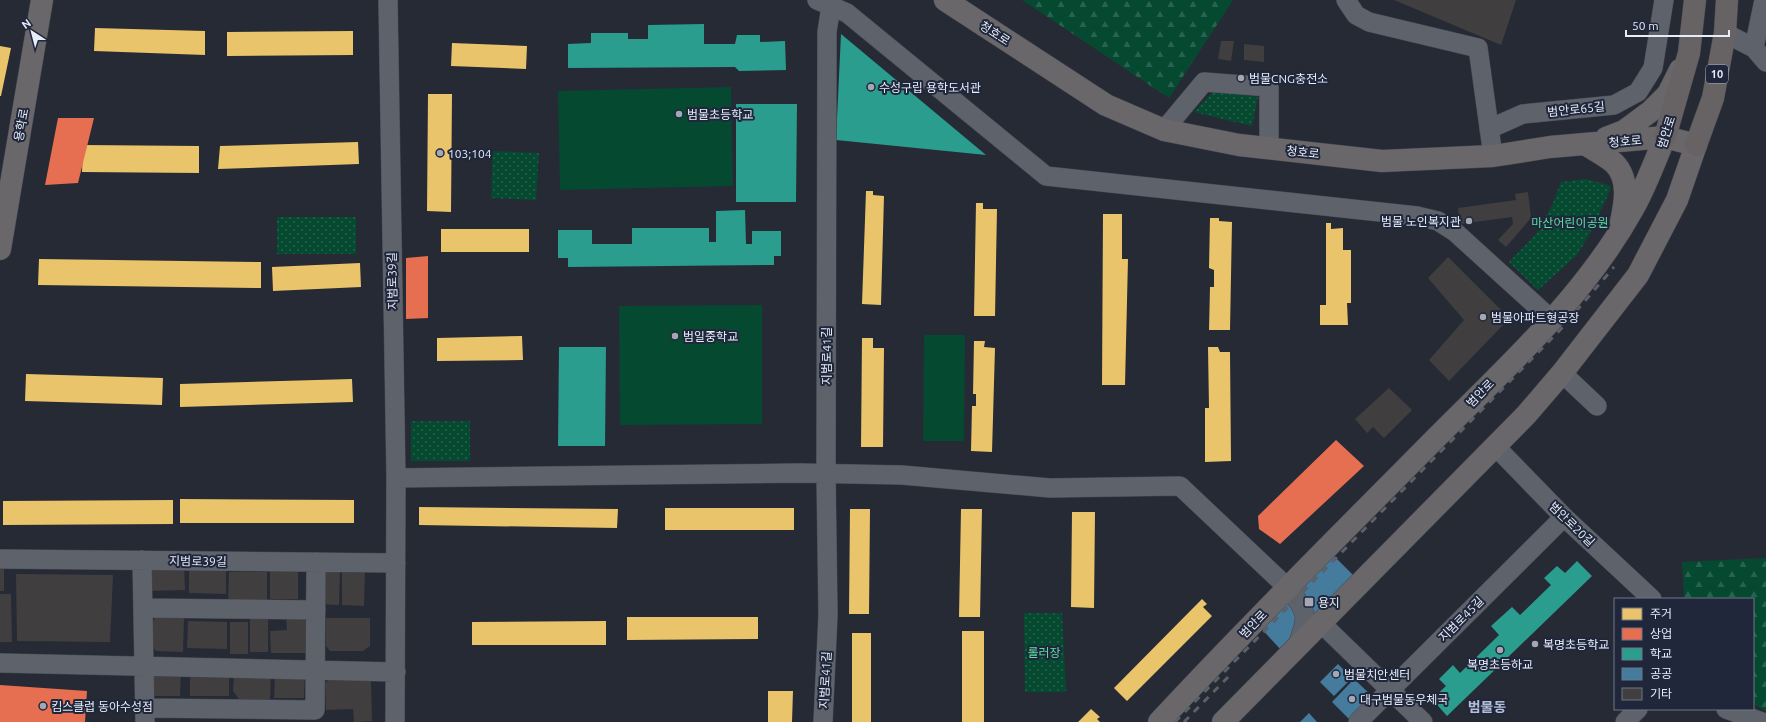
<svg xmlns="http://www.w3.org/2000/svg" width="1766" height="722" viewBox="0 0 1766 722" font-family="Ubuntu,'Noto Sans KR',sans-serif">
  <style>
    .grass { fill: url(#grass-dots) }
    .forest { fill: url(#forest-firs) }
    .pitch { fill: #054931 }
    .homes { fill: #e9c46a }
    .shops { fill: #e76f51 }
    .schools { fill: #2a9d8f }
    .public { fill: #457b9d }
    .building { fill: #403e3f }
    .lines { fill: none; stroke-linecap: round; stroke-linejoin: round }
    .minor-casing { stroke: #444750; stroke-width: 20 }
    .major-casing { stroke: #444750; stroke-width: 23 }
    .highway-casing { stroke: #444750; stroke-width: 23 }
    .minor { stroke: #5e626b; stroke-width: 19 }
    .major { stroke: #6a676a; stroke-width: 22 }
    .highway { stroke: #676263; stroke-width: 22 }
    .rail { stroke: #5d6068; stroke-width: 3; stroke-dasharray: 7 7; stroke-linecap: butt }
    .poi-dot { fill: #a3a8b4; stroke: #20273b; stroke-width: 1.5 }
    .labels { text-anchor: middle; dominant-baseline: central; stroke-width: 4; stroke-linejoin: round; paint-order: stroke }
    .shield { fill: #20273b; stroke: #abb1c0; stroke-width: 1 }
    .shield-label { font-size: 11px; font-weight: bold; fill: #e6ecf9 }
    .street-label { font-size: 12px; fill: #e6ecf9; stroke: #20273b }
    .poi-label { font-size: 12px; fill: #e6ecf9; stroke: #20273b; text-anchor: start }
    .park-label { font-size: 12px; fill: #5adfa2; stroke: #20273b }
    .quarter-label { font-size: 14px; font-weight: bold; fill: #b4bfd9; stroke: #20273b }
  </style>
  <defs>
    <pattern id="grass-dots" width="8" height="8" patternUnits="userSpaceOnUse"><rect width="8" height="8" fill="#054931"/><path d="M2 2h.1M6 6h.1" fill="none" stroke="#296350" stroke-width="1.8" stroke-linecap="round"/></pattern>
    <pattern id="forest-firs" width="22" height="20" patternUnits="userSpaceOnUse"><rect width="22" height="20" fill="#054931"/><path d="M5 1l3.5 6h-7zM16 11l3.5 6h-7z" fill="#296350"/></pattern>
  </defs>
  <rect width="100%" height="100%" fill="#262a35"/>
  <path class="grass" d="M1214,91l44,6 -6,29 -58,-14z
    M493,151l46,2 -3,47 -45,-2z
    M1586,179l22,6 3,3 -20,44 -14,23 -39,35 -29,-28 28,-29 16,-30 8,-21z
    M277,217h79v37h-79z
    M411,421h59v40h-59z
    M1024,613h38l4,79h-41z"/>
  <path class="forest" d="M1022,0h211l-64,98z
    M1766,558v153l-13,-7v-105h-69l-2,-37z"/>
  <path class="pitch" d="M731,87l2,99 -173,4 -2,-99z
    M762,305v119l-142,1 -1,-119z
    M924,335h41l-1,106h-41z"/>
  <path class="homes" d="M95,28l110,3v24l-111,-4z
    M353,31v24l-126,1v-24z
    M452,43l75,3 -1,23 -75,-3z
    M0,46l11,2 -10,48h-1z
    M428,94h24l-1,118 -24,-1z
    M358,142l1,22 -141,5 2,-23z
    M83,145l116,1v27l-117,-1z
    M866,191h7v4l11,1 -3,109 -19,-1z
    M976,203h7v6h14l-2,107h-21z
    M1103,214h19v45h6l-3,126h-23z
    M1210,218h9v3l13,1 -2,108h-21l1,-43h4v-17l-5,-2z
    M1326,223h5v6l12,-1v22h8v53h-4l1,22h-28v-20h6z
    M441,229h88v23h-88z
    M39,259l222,3v26l-223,-3z
    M360,263l1,24 -88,4 -1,-24z
    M522,336l1,24 -86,1v-23z
    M862,338h11v10h11l-1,99h-22z
    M974,341h11l-1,6 11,1 -3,104 -21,-1 1,-45h4v-12h-3z
    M1208,347h10l2,5h10l1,109 -26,1v-54h4z
    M26,374l137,4 -1,27 -137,-4z
    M352,379l1,23 -173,5v-23z
    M180,499l174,1v23h-174z
    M173,500v24l-170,1v-24z
    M419,507l199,2 -1,19 -198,-3z
    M665,508h129v22h-129z
    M850,509h20l-1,105h-20z
    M961,509h21l-2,108h-21z
    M1072,512h23l-1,96 -23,-1z
    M1202,599l5,5 -4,3 9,9 -85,85 -13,-13z
    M627,617h131v22l-131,1z
    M606,621v24h-134v-23z
    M962,631h22v91h-22z
    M852,633h19v89h-19z
    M768,691h25l-1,31h-24z
    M1091,709l9,8 -3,2 3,3h-22z"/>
  <path class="shops" d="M58,118h36l-16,65 -33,2z
    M428,256v62l-22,1v-61z
    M1336,440l28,26 -84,78 -21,-15 -1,-13z
    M0,685l87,6 -2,31h-85z"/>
  <path class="schools" d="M704,24v20h31l2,-9h23v7l25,-1 1,29 -47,1 -4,-4 -167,1v-24l23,-1v-10h37v6h20v-14z
    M841,34l145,121 -150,-15z
    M736,104h61l-1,98h-60z
    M745,210l1,34h6v-13h29v25h-7v9l-206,2v-9h-10v-28h34v14h40v-16h77v14h7v-31z
    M559,347h47l-1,99h-47z
    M1577,561l15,15 -145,140 -15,-17 14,-13 -7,-7 14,-14 7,8 39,-38 -8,-9 21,-19 8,8 31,-30 -7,-7 13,-12 8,7z"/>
  <path class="public" d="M1334,556l22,22 -75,72 -21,-23z
    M1338,664l14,14 -18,18 -14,-14z
    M1354,679l18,17 -23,23 -17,-17z
    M1309,713l8,9h-17z"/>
  <path class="building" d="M1394,0h122l-15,45z
    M1221,41h13l-3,20 -13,-2z
    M1244,44l20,2v16l-20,-2z
    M1528,192l3,26 -25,29 -8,-7 15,-16 -1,-7 -52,7 -2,-16 58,-8 -1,-6z
    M1448,257l56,56 1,10 -56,58 -20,-21 35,-40 -36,-42z
    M1389,388l23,22 -28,28 -11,-11 -6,6 -12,-14z
    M184,564l1,26 -40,1 6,-26z
    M189,565h37v29l-37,-1z
    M270,567h28v32h-28z
    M0,568h4v23h-4z
    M340,568l-1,37 -21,-1 1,-31z
    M342,568l23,3 -1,35 -22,-1z
    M229,572h38v30h-39z
    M16,574l97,1 -3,67 -93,-1z
    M0,594h11l1,48h-12z
    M286,616h13l10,7 1,30h-39l-1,-22 17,-1z
    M156,617h28l-1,35 -27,-1 -5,-6 -1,-20z
    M250,618h18v34h-18z
    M326,618h44v28l-7,5h-33l-4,-5z
    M188,621l39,1v27l-40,-1z
    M230,622h18v32h-18z
    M150,672l31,1 -1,23h-27z
    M190,673l39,1v22h-39z
    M234,674h37l-1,26 -31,-1 -6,-8z
    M275,674l30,1 -1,23h-30z
    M364,674l7,8 1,39 -18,1 -1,-13 -27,1 -1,-27 10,-8z"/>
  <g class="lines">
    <defs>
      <path id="minor" d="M388,0l8,478 -1,244
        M817,0l30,13 199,163 371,40 21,5 17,11 97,88
        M1346,0l10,15 13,7 109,26 15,108
        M1725,33l29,15 12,14
        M1754,48l10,-48
        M1489,129l34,-15 91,-9 24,-13 15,-24 11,-68
        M1164,130l40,-48 65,5v62
        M1562,373l35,33
        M1495,446l69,71 88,82
        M396,478l404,-5 102,2 148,13 130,-2 108,102c20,26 21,27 9,58
        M0,559l396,4
        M142,560l3,162
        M143,608l173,2
        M1321,623l102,99
        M0,663l396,9
        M145,708l170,2 1,-148
        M1726,709l36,13
        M823,722l5,-107 -2,-141 1,-442 4,-26
        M1358,722l206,-205
        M1625,722l13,-13"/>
      <path id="major" d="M945,0l161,105 58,25 75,15 143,16 111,-5 57,-9 115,-10 31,8 -19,55 -39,75 -76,98 -36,42 -303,307
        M1606,138l18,-7 27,-20 17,-17 12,-24
        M1585,144c9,6 21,12 29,19 16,16 11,40 7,59
        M0,249l42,-249
        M1159,722c87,-94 178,-184 268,-275 73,-74 155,-146 206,-238 13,-23 22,-48 32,-72"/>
      <path id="highway" d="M1665,137l24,-84 6,-53
        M1696,145l17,-47 12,-65 2,-33"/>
    </defs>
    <use href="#minor" class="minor-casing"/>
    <use href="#major" class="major-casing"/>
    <use href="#highway" class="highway-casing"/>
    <use href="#minor" class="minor"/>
    <use href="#major" class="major"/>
    <use href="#highway" class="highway"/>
    <path class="rail" d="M1175,722l385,-392 54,-63
      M1184,722l48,-49"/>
  </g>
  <g class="poi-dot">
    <circle cx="1241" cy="78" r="4"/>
    <circle cx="871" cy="87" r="4"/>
    <circle cx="679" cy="114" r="4"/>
    <circle cx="440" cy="153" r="4"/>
    <circle cx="1469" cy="221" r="4"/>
    <circle cx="1483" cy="317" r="4"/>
    <circle cx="675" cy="336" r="4"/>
    <rect x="1304" y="597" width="10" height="10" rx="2"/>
    <circle cx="1535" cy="644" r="4"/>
    <circle cx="1500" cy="650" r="4"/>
    <circle cx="1336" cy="674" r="4"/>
    <circle cx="1352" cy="699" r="4"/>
    <circle cx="43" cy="706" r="4"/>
  </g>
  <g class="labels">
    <rect class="shield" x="1706" y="65" width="22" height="18" rx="3"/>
    <g class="shield-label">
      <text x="1717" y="74">10</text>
    </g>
    <g class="street-label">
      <text transform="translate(995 33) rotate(33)">청호로</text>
      <text transform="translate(1576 109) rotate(-6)">범안로65길</text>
      <text transform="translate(21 125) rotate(-80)">용학로</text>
      <text transform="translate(1666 132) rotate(-72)">범안로</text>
      <text transform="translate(1625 141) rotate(-5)">청호로</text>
      <text transform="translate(1303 152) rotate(6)">청호로</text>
      <text transform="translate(392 281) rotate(-91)">지범로39길</text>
      <text transform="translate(826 356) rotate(-90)">지범로41길</text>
      <text transform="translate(1480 393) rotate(-45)">범안로</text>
      <text transform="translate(1572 524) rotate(44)">범안로20길</text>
      <text transform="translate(198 561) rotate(1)">지범로39길</text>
      <text transform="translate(1461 619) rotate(-45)">지범로45길</text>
      <text transform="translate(1253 624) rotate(-46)">범안로</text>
      <text transform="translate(825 680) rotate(-87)">지범로41길</text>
    </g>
    <g class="poi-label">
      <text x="1249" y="78">범물CNG충전소</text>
      <text x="879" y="87">수성구립 용학도서관</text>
      <text x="687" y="114">범물초등학교</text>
      <text x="448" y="153">103;104</text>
      <text x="1461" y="221" text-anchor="end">범물 노인복지관</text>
      <text x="1491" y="317">범물아파트형공장</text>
      <text x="683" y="336">범일중학교</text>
      <text x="1318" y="602">용지</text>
      <text x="1543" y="644">복명초등학교</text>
      <text x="1500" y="664" text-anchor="middle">복명초등하교</text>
      <text x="1344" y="674">범물치안센터</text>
      <text x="1360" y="699">대구범물동우체국</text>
      <text x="51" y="706">킴스클럽 동아수성점</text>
    </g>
    <g class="park-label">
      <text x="1570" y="222">마산어린이공원</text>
      <text x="1044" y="652">롤러장</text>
    </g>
    <g class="quarter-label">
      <text x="1487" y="707">범물동</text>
    </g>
  </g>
  <rect x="1614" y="598" width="140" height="112" fill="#20273b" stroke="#6f7687"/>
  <rect x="1622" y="608" width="20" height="12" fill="#e9c46a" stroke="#6f7687"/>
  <text x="1650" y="618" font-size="12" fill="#e6ecf9">주거</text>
  <rect x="1622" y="628" width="20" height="12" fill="#e76f51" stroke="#6f7687"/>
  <text x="1650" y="638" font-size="12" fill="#e6ecf9">상업</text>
  <rect x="1622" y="648" width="20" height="12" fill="#2a9d8f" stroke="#6f7687"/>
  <text x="1650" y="658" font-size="12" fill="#e6ecf9">학교</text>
  <rect x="1622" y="668" width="20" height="12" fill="#457b9d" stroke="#6f7687"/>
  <text x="1650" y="678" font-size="12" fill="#e6ecf9">공공</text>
  <rect x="1622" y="688" width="20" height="12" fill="#403e3f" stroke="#6f7687"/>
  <text x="1650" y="698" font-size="12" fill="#e6ecf9">기타</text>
  <g transform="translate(32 32) rotate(324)" stroke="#20273b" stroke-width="3" paint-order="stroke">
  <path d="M0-3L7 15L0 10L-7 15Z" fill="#e6ecf9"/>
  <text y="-6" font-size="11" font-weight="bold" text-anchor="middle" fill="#e6ecf9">N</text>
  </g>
  <path d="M1626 30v6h103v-6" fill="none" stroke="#e6ecf9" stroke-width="2"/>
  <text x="1632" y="30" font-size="12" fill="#e6ecf9" stroke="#20273b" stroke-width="3" paint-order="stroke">50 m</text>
</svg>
